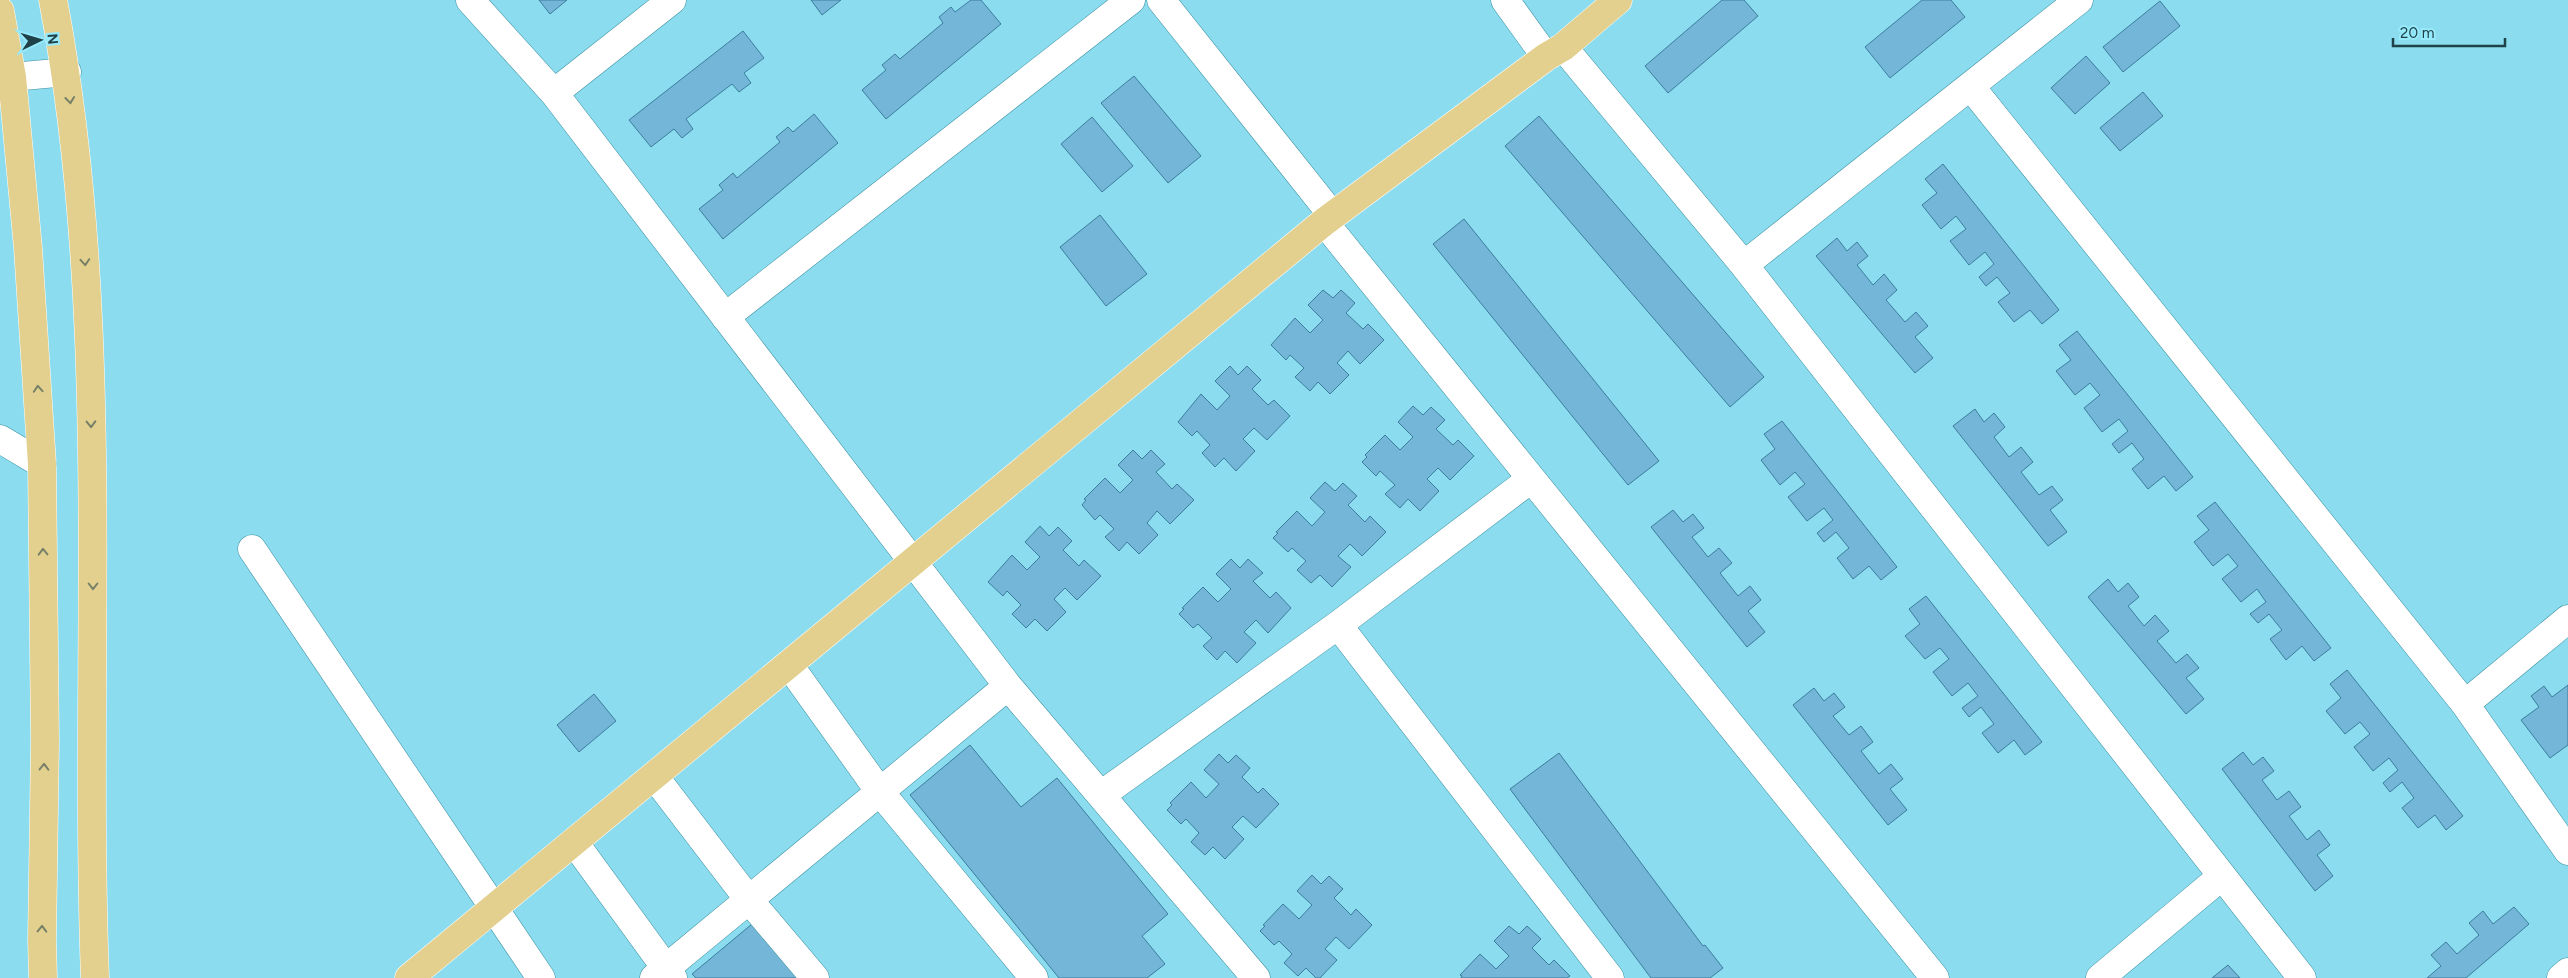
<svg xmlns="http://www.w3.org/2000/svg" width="2568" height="978" viewBox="0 0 2568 978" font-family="Figtree,sans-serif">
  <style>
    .building { fill: #74b6d8; stroke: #3b7d9d }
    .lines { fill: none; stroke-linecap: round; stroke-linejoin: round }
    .minor-casing { stroke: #3c90a0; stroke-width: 29 }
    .major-casing { stroke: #fff; stroke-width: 29 }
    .minor { stroke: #fff; stroke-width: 28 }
    .major { stroke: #e3d08e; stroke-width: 28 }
    .oneway { stroke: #778168 }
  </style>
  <rect width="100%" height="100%" fill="#8adcee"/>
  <path class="building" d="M539,0h28l-17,14z
    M811,0h30l-19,15z
    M971,0h10l20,24 -115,95 -24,-29 24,-20 -4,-5 13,-11 5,5 43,-36 -4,-6 12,-10 4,5z
    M1722,0h22l14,16 -90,77 -23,-27z
    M1922,0h29l14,17 -75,61 -25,-31z
    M2160,1l20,25 -57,46 -20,-25z
    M743,31l21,27 -20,15 7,10 -12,9 -7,-8 -46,35 7,10 -11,9 -8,-9 -23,18 -22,-27z
    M2086,56l24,27 -35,31 -24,-26z
    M1134,76l67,80 -33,27 -67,-80z
    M2143,92l20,24 -43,35 -20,-23z
    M814,114l24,29 -115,96 -24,-30 24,-19 -4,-5 14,-12 4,5 43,-36 -4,-5 12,-10 5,5z
    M1539,116l225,261 -34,30 -225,-261z
    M1092,117l41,49 -31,26 -41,-48z
    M1943,164l116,146 -17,14 -12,-14 -16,12 -16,-20 12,-9 -13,-16 -11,9 -7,-9 15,-13 -9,-12 -16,13 -19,-24 16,-12 -10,-13 -15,13 -19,-24 15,-12 -12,-14z
    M1100,215l47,59 -41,32 -46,-59z
    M1464,219l195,242 -31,24 -195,-241z
    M1837,238l10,13 10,-9 11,14 -11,9 16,20 11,-11 13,16 -11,10 19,22 11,-10 12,14 -13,11 18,21 -18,15 -99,-117z
    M1323,290l10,8 8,-8 14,13 -9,10 17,16 5,-5 16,16 -24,24 -12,-13 -11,12 12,12 -19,19 -12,-12 -8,9 -15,-14 9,-9 -14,-13 -4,5 -15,-15 24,-27 15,15 13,-13 -15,-15z
    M2077,331l116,146 -17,14 -12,-15 -16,13 -16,-20 12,-10 -12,-16 -13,10 -7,-9 16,-13 -9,-12 -17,13 -18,-24 16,-13 -10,-12 -15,12 -19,-24 15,-11 -12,-15z
    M1230,366l8,9 9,-9 14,14 -9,9 16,16 6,-5 16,16 -23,24 -13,-12 -11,11 12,12 -19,20 -12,-13 -9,9 -13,-14 8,-8 -13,-14 -5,5 -14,-14 23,-28 16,16 13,-14 -15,-15z
    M1413,406l10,9 8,-8 14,13 -9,9 17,16 5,-5 16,16 -24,24 -12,-12 -11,11 12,12 -19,20 -12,-12 -8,9 -15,-14 10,-9 -15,-14 -4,5 -14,-14 5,-5 -2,-2 20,-20 15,15 13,-13 -15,-15z
    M1975,409l9,13 10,-9 11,14 -11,10 15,20 12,-10 12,15 -12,10 18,23 13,-9 11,14 -13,10 17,22 -19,14 -95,-120z
    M1782,421l115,146 -16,13 -12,-14 -16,13 -16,-21 12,-10 -13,-16 -12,10 -7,-9 16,-13 -9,-12 -17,13 -19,-24 17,-13 -10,-12 -15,13 -19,-25 14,-11 -11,-15z
    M1133,450l9,9 9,-9 14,14 -9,8 16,17 5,-5 17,16 -24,24 -13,-13 -10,12 11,12 -19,19 -12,-12 -8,9 -14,-14 9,-8 -14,-14 -5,5 -13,-15 4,-5 -2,-1 21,-21 15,15 13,-13 -15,-15z
    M1325,482l10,9 8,-8 14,13 -9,9 17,17 5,-6 16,16 -24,24 -12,-12 -12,12 13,11 -19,20 -12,-12 -9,8 -14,-13 9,-9 -14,-13 -4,4 -15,-14 5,-5 -2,-1 21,-21 15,15 13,-14 -15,-14z
    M2215,502l116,146 -17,13 -12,-15 -16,14 -16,-21 12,-9 -13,-16 -11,9 -8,-9 16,-12 -9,-13 -16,13 -19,-23 16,-13 -10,-12 -15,12 -19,-24 15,-12 -12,-14z
    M1673,510l10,12 10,-8 11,14 -12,9 16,20 11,-9 13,15 -12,10 18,23 12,-10 11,14 -13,11 17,21 -18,15 -96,-120z
    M1040,526l9,10 9,-9 14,14 -9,9 16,16 5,-6 17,16 -24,24 -12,-12 -11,11 12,13 -19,19 -12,-12 -9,9 -14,-14 9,-9 -14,-14 -4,5 -15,-14 24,-27 15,15 13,-13 -15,-15z
    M1231,559l9,9 8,-9 15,14 -10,8 17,17 6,-6 15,16 -23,25 -12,-13 -12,12 12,11 -19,20 -12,-12 -8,9 -14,-14 9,-8 -14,-14 -5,4 -14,-14 5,-5 -2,-1 21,-21 15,15 13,-13 -15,-15z
    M2108,579l10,13 10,-9 11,14 -11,9 16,20 11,-11 14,16 -12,10 19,22 11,-9 12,14 -13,10 18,21 -18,15 -98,-117z
    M1926,596l116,146 -17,13 -11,-15 -16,13 -16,-20 12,-9 -13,-17 -12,10 -7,-9 16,-12 -10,-13 -16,13 -19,-24 16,-13 -9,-11 -15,11 -20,-23 15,-12 -11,-15z
    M2347,670l116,146 -17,14 -11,-15 -17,13 -16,-20 12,-10 -12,-16 -12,10 -7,-9 15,-13 -9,-12 -16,13 -19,-24 16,-13 -10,-12 -15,12 -19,-23 15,-13 -11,-14z
    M2568,685v60l-18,13 -29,-38 18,-13 -8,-11 13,-10 8,11z
    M1814,688l10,13 10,-8 11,14 -12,9 16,19 12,-9 12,16 -12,9 18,23 12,-10 12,15 -13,10 17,21 -19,15 -95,-120z
    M594,694l22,27 -37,31 -22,-27z
    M970,745l51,62 36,-29 111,136 -26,22 23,28 -18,14h-88l-149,-183z
    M2243,752l10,13 10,-8 11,14 -12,9 15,20 12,-9 12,16 -12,9 18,24 12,-10 11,15 -13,10 16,21 -18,15 -93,-122z
    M1559,753l144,193 2,-1 18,23 -13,10h-59l-141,-189z
    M1219,754l9,9 8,-8 14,13 -8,9 16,16 5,-5 16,16 -23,24 -13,-12 -11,11 12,12 -19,20 -12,-12 -8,8 -14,-13 8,-9 -13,-14 -5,5 -14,-14 5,-5 -2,-2 21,-21 15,16 13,-14 -15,-14z
    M1312,875l9,9 8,-8 14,13 -9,9 17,17 5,-6 16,16 -23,24 -13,-12 -11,12 12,11 -17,18h-4l-10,-10 -8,8 -14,-13 8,-9 -13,-13 -5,4 -14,-14 5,-5 -2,-1 20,-21 16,15 13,-14 -15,-14z
    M2514,907l15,17 -63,54h-39l14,-12 -10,-11 15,-13 11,12 22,-19 -10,-12 14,-12 10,13z
    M758,919l48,59h-110l-4,-4z
    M1509,926l10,8 8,-8 14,13 -9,9 17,17 5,-5 16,16 -3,2h-106l1,-2 -2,-1 20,-21 16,15 13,-13 -15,-15z
    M2228,965l12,13h-28z"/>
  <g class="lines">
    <defs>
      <path id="minor" d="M470,0l84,93 454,593 248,292
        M1161,0l172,216
        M1505,0l41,57
        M1563,47l181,218 558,713
        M0,68l12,9 55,-5
        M1971,87l494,617 103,147
        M554,93l118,-93
        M1324,222l611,756
        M1744,265l335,-265
        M725,317l406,-317
        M0,439l42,25
        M252,549l289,429
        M1338,625l272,353
        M789,665l91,127 154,186
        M2465,704l103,-85
        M654,776l95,124 66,78
        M1101,795l237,-170 193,-146
        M574,842l99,136
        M654,978l354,-292
        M2100,978l122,-102
        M2561,978l7,-6"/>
      <path id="major" d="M53,0c61,322 30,652 42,978
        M0,11l12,66 16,171 14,216 3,278 -3,199 1,37
        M409,978l915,-756 222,-165 17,-10 55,-47"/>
    </defs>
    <use href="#minor" class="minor-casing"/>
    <use href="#major" class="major-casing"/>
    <use href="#minor" class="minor"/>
    <use href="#major" class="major"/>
  </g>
  <defs><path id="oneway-chevron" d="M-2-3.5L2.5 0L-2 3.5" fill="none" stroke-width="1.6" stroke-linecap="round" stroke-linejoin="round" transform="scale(1.25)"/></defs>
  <g class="oneway">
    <use href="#oneway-chevron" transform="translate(70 100) rotate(84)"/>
    <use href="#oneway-chevron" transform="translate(85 262) rotate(86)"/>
    <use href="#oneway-chevron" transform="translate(38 389) rotate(-94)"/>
    <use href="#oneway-chevron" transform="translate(91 424) rotate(89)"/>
    <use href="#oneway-chevron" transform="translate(43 552) rotate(-91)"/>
    <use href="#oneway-chevron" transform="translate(93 586) rotate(90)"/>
    <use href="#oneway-chevron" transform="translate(44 767) rotate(-89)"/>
    <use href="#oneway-chevron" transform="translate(42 929) rotate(-89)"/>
  </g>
  <g transform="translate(40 40) rotate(85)" stroke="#97eafb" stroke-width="4" paint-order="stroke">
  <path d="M0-4L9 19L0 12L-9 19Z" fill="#1f4148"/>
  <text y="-8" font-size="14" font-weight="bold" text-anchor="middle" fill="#1f4148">N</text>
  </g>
  <path d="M2393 38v8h112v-8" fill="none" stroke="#1f4148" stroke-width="2.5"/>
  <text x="2400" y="38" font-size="15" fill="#1f4148" stroke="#97eafb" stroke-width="4" paint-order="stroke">20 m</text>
</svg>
